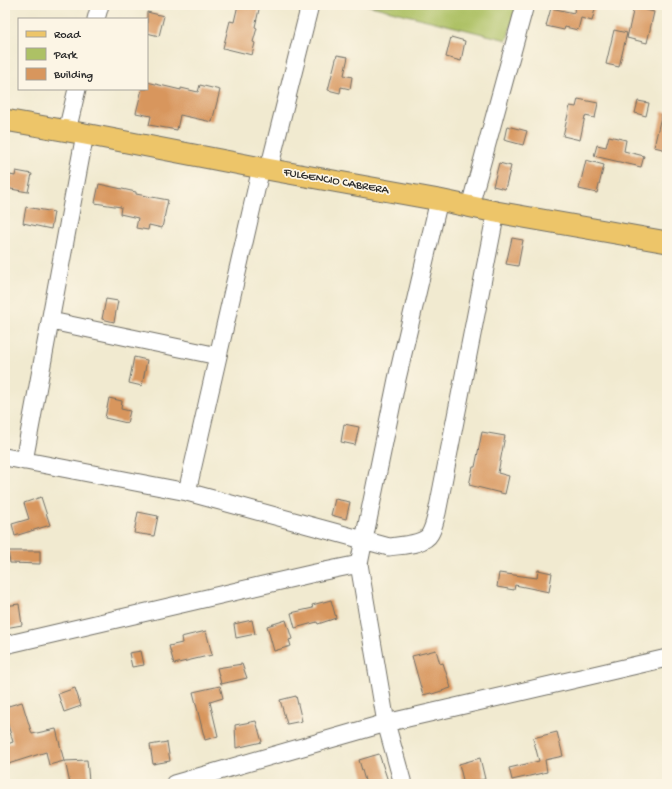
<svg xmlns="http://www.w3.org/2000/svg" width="672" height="789" viewBox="0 0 672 789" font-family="'Gochi Hand',sans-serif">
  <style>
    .green { fill: #adc165; stroke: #6c7648 }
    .building { fill: #d8965d }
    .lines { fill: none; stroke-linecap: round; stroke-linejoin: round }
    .minor-casing { stroke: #706e65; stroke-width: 19 }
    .major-casing { stroke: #706e65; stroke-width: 23 }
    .minor { stroke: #fff; stroke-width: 17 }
    .major { stroke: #edc569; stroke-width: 21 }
    .labels { text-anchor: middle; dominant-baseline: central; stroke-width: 3.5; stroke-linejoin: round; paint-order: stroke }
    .street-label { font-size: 12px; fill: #2b2b2b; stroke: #fcf5e5 }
  </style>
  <rect width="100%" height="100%" fill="#fcf5e5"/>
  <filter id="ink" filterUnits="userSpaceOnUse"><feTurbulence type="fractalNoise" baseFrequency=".025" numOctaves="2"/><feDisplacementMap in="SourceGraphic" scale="8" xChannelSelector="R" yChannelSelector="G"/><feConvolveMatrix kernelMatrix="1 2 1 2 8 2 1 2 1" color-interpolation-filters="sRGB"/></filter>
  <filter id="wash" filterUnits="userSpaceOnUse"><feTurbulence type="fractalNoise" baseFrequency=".012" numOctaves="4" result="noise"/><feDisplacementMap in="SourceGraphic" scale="16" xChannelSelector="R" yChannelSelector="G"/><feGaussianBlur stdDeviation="0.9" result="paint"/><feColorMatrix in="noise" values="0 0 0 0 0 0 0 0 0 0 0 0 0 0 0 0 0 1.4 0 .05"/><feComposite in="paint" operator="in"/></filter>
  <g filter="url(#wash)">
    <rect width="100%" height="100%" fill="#f1ead0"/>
    <path class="green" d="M367,5h150l-10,35z"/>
    <g id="blocks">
      <path class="building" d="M238,5h22l-5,22 2,1 -4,14 2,1 -3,12 -29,-7 7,-27 4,1z
        M575,5h21l-4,16 -11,-3 -3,12 -13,-3 -1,3 -18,-4 5,-18 23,5z
        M634,7l20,5 -7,31 -20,-5z
        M147,12l17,4 -5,20 -12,-3z
        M614,30l13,3 -8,34 -13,-3z
        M451,37l14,4 -4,20 -15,-4z
        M337,55l11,2 -4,18 8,2 -2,12 -9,-2 -1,6 -12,-3z
        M147,82l34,8v-2l17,4 2,-7 20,5 -8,32 -32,-7 -3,15 -28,-5 2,-9 -15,-3 6,-24h5z
        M578,99l20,4 -3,15 -10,-2 -5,24 -17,-4 7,-30 6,1z
        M638,101l11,2 -3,13 -11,-3z
        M662,112h5v38l-13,-3z
        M507,126l20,5 -4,14 -19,-5z
        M609,136l17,4 -2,11 20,5 -3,11 -47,-11 3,-11 9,2z
        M586,160l18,5 -7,28 -18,-4z
        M499,163l12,3 -6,23 -12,-3z
        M16,171l16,3 -4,18 -23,-4v-14l10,2z
        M99,184l37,8v2l32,6 -6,28 -13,-3 -1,5 -12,-2 2,-10 -18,-4 1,-7 -26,-4z
        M26,207l28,5 -3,17 -28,-6z
        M512,238l11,2 -5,26 -12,-2z
        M106,299l12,2 -4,21 -12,-3z
        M134,357l13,3 -5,26 -13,-3z
        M109,398l13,3 -1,8 9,2 -3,12 -22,-5z
        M344,424l15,3 -4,18 -14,-3z
        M482,432l23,4 -7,37 11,3 -4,18 -36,-9 4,-18h2z
        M41,497l9,28 -35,11 -3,-12 17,-5 -5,-16z
        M335,499l15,3 -4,17 -15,-4z
        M138,512l20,4 -4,20 -20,-3z
        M8,551h32v13l-30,-1z
        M538,570l14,3 -3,19 -34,-7 -1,5 -17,-3 2,-14 38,5z
        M331,600l5,18 -18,6 -1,-2 -22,6 -4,-15 22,-5 -1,-3z
        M19,604l3,21 -17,3v-22z
        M252,620l3,14 -19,4 -2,-14z
        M286,620l6,19 -3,1 2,6 -17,5 -7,-25z
        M206,631l6,24 -38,9 -5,-18 13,-3 -1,-6z
        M436,650l4,14 3,-1 8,25 -19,6 -1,-1 -8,2 -11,-39z
        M141,651l3,14 -12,2 -3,-14z
        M242,664l5,14 -26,6 -4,-16z
        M220,686l3,12 -13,4 8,34 -13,4 -12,-48z
        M75,688l6,18 -17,6 -6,-18z
        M296,696l6,25 -15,3 -7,-24z
        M22,702l10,32 24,-5 8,32 -15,4 -3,-13 -41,13v-20l8,-3 -8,-27v-8z
        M256,721l6,21 -26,6 -1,-23z
        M557,732l6,24 -18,4 2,12 -35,8 -3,-12 30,-7 -6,-23z
        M167,742l3,19 -17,3 -3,-19z
        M379,754l10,30h-23l-7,-24z
        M480,758l5,21 -21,5 -5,-20z
        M87,760l2,21h-2v3h-17l-5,-23z"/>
    </g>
  </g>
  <g filter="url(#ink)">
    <use href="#blocks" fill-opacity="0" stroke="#706e65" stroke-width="1"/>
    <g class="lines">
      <defs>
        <path id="minor" d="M96,19l4,-14
          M67,131l10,-42
          M269,169l41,-164
          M470,206l55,-201
          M51,321l167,35
          M5,457l182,35 202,55c12,-2 35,-2 41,-13 4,-7 5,-14 7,-21l59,-301
          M24,461l61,-327
          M187,492l74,-324
          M5,645l310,-72 44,-9
          M174,784l212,-61 281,-65
          M403,784l-17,-61 -27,-159 38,-185 42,-179"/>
        <path id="major" d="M5,120l80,14 176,34 178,32 57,12 171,30"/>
      </defs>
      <use href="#minor" class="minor-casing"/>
      <use href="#major" class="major-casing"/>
      <use href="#minor" class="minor"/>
      <use href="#major" class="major"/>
    </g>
  </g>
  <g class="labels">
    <g class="street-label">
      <text transform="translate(336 182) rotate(10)">FULGENCIO CABRERA</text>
    </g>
  </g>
  <rect width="672" height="789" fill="none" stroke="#fcf5e5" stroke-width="20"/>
  <rect x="18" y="18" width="130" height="72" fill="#fcf5e5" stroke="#a8a49b"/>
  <rect x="26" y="31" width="20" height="6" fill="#edc569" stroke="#a8a49b"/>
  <text x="54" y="38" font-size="12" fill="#2b2b2b">Road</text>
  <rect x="26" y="48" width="20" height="12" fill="#adc165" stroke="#a8a49b"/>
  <text x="54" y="58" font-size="12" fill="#2b2b2b">Park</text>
  <rect x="26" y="68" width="20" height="12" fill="#d8965d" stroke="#a8a49b"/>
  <text x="54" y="78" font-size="12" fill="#2b2b2b">Building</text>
</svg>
